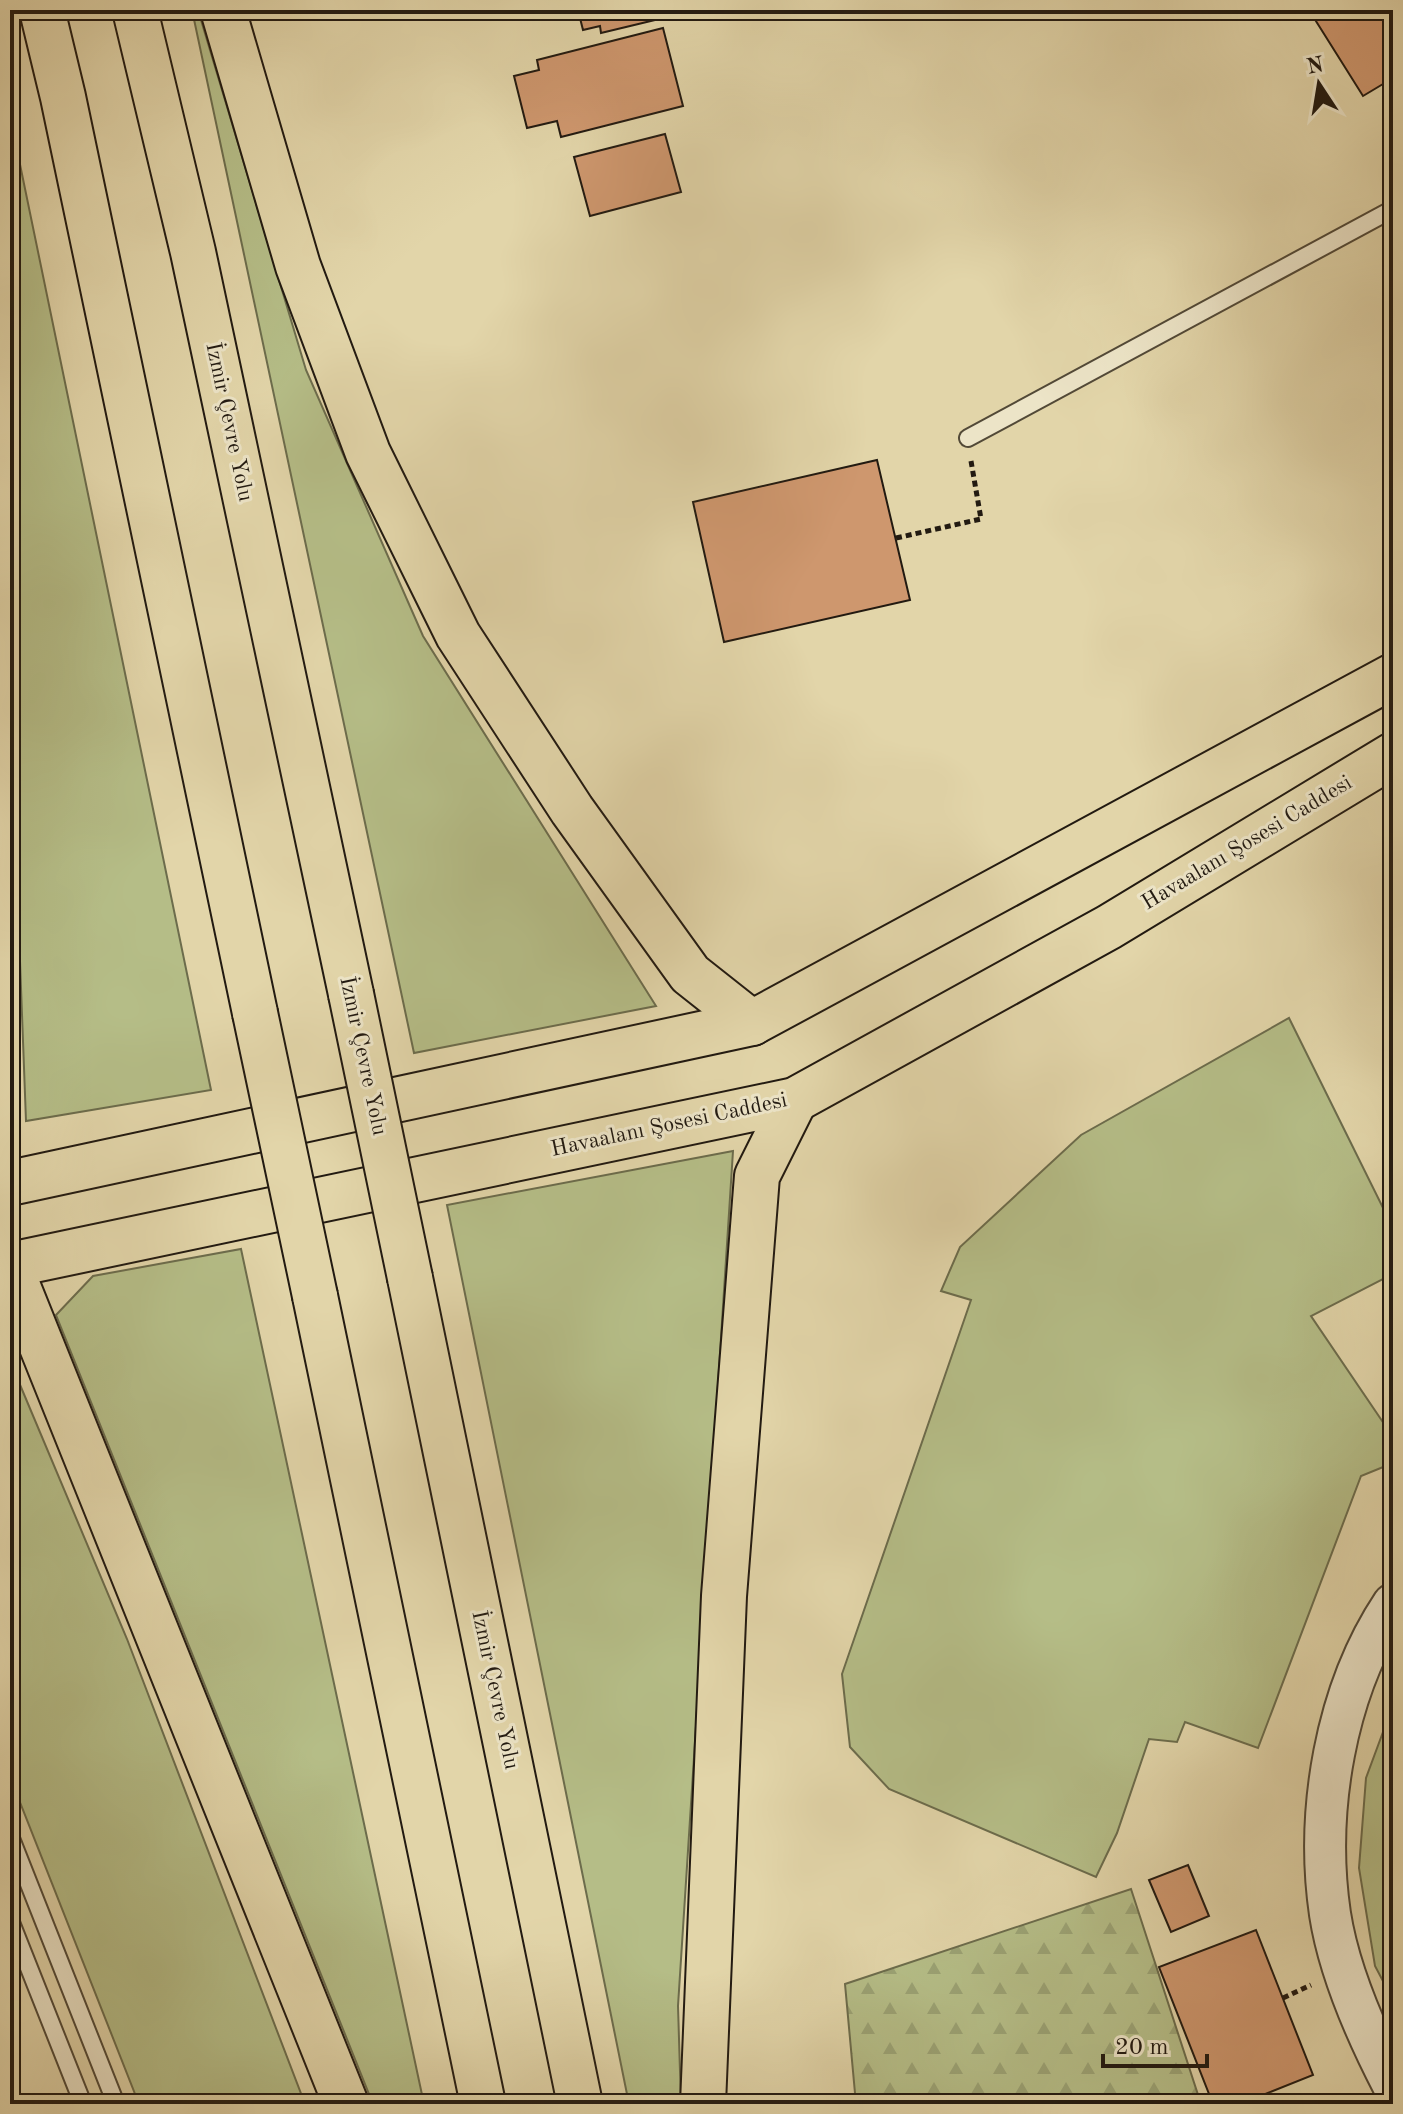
<svg xmlns="http://www.w3.org/2000/svg" width="1403" height="2114" viewBox="0 0 1403 2114" font-family="'Old Standard TT',serif">
  <style>
    .green { fill: #b5bd87; stroke: #6c6c4c; stroke-width: 2 }
    .forest { fill: url(#forest-firs); stroke: #6c6c4c; stroke-width: 2 }
    .building { fill: #ce976e; stroke: #221a11; stroke-width: 2 }
    .lines { fill: none; stroke-linecap: round; stroke-linejoin: round }
    .service-casing { stroke: #524937; stroke-width: 20 }
    .tertiary-casing { stroke: #524937; stroke-width: 44 }
    .primary-casing { stroke: #221a11; stroke-width: 48 }
    .motorway-casing { stroke: #221a11; stroke-width: 48 }
    .path { stroke: #221a11; stroke-width: 5; stroke-dasharray: 6 4; stroke-linecap: butt }
    .service { stroke: #ece4c7; stroke-width: 16 }
    .tertiary { stroke: #ece4c7; stroke-width: 40 }
    .primary { stroke: #e2d5a9; stroke-width: 44 }
    .motorway { stroke: #e2d5a9; stroke-width: 44 }
    .motorway-bridge-casing { stroke: #221a11; stroke-width: 48; stroke-linecap: butt }
    .motorway-bridge { stroke: #e2d5a9; stroke-width: 44 }
    .labels { text-anchor: middle; dominant-baseline: central; stroke-width: 6; stroke-linejoin: round; paint-order: stroke }
    .street-label { font-size: 22px; fill: #221a11; stroke: #ece4c7 }
  </style>
  <defs>
    <pattern id="forest-firs" width="22" height="20" patternUnits="userSpaceOnUse" patternTransform="scale(2)"><rect width="22" height="20" fill="#b5bd87"/><path d="M5 1l3.5 6h-7zM16 11l3.5 6h-7z" fill="#9ba274"/></pattern>
  </defs>
  <rect width="100%" height="100%" fill="#e2d5a9"/>
  <filter id="stains"><feTurbulence type="fractalNoise" baseFrequency=".0025" numOctaves="4"/><feColorMatrix values="0 0 0 0 .2 0 0 0 0 .09 0 0 0 0 .02 0 0 0 .5 -.17"/></filter>
  <radialGradient id="worn" r=".72"><stop offset=".6" stop-color="#630" stop-opacity="0"/><stop offset="1" stop-color="#630" stop-opacity=".3"/></radialGradient>
  <path class="green" d="M192,10h6l108,360 117,266 233,370 -242,47z
    M10,116l201,974 -185,31 -16,-426z
    M1289,1018l104,210v46l-82,42 82,121v26l-32,13 -103,272 -73,-26 -8,20 -28,-3 -32,94 -21,44 -207,-88 -39,-42 -8,-73 129,-374 -30,-9 19,-44 121,-112z
    M733,1151l-55,855 3,98h-52l-182,-899z
    M241,1249l183,855h-51l-317,-789 37,-39z
    M10,1361l117,278 178,465h-166l-129,-327z
    M1393,1705v295l-18,-34 -16,-98 7,-90z"/>
  <path class="forest" d="M1131,1889l70,215h-345l-11,-120z"/>
  <path class="building" d="M578,10h101l1,4 -79,19 -1,-7 -17,4z
    M1309,10h84v68l-30,18z
    M663,28l20,78 -122,31 -4,-16 -30,7 -13,-52 25,-6 -2,-10z
    M665,134l16,58 -91,24 -16,-59z
    M877,460l33,140 -186,42 -31,-140z
    M1188,1865l21,51 -38,16 -22,-52z
    M1256,1930l57,145 -73,29h-27l-54,-137z"/>
  <g class="lines">
    <defs>
      <path id="service" d="M968,438l425,-229
        M10,1836l106,268
        M10,1920l73,184"/>
      <path id="tertiary" d="M1393,1604c-58,87 -78,208 -63,310 9,58 36,119 63,171"/>
      <path id="primary" d="M10,1183l742,-160 641,-347
        M10,1265l785,-165 314,-173 284,-172"/>
      <path id="motorway" d="M42,10l21,87 192,916
        M135,10l58,242 158,742
        M223,10l75,256 70,187 90,182 114,175 118,164 62,49
        M10,1267l336,837
        M410,1278l170,826
        M315,1296l168,808
        M703,2104l21,-508 33,-420 38,-76"/>
    </defs>
    <use href="#service" class="service-casing"/>
    <use href="#tertiary" class="tertiary-casing"/>
    <use href="#primary" class="primary-casing"/>
    <use href="#motorway" class="motorway-casing"/>
    <path class="path" d="M896,538l85,-19 -10,-58
      M1283,1998l28,-13"/>
    <use href="#service" class="service"/>
    <use href="#tertiary" class="tertiary"/>
    <use href="#primary" class="primary"/>
    <use href="#motorway" class="motorway"/>
    <defs>
      <path id="motorway-bridge" d="M351,994l59,284
        M255,1013l60,283"/>
    </defs>
    <use href="#motorway-bridge" class="motorway-bridge-casing"/>
    <use href="#motorway-bridge" class="motorway-bridge"/>
  </g>
  <g class="labels">
    <g class="street-label">
      <text transform="translate(229 422) rotate(78)">İzmir Çevre Yolu</text>
      <text transform="translate(1247 843) rotate(-31)">Havaalanı Şosesi Caddesi</text>
      <text transform="translate(363 1056) rotate(78)">İzmir Çevre Yolu</text>
      <text transform="translate(669 1125) rotate(-12)">Havaalanı Şosesi Caddesi</text>
      <text transform="translate(495 1690) rotate(78)">İzmir Çevre Yolu</text>
    </g>
  </g>
  <rect width="1403" height="2114" fill="none" stroke="#e2d5a9" stroke-width="40"/>
  <rect x="12" y="12" width="1379" height="2090" fill="none" stroke="#221a11" stroke-width="4"/>
  <rect x="20" y="20" width="1363" height="2074" fill="none" stroke="#221a11" stroke-width="2"/>
  <g transform="translate(1319 84) rotate(348)" stroke="#ece4c7" stroke-width="6" paint-order="stroke">
  <path d="M0-6L14 30L0 20L-14 30Z" fill="#221a11"/>
  <text y="-12" font-size="22" font-weight="bold" text-anchor="middle" fill="#221a11">N</text>
  </g>
  <path d="M1103 2054v12h104v-12" fill="none" stroke="#221a11" stroke-width="4"/>
  <text x="1115" y="2054" font-size="24" fill="#221a11" stroke="#ece4c7" stroke-width="6" paint-order="stroke">20 m</text>
  <rect width="100%" height="100%" filter="url(#stains)"/>
  <rect width="100%" height="100%" fill="url(#worn)"/>
</svg>
